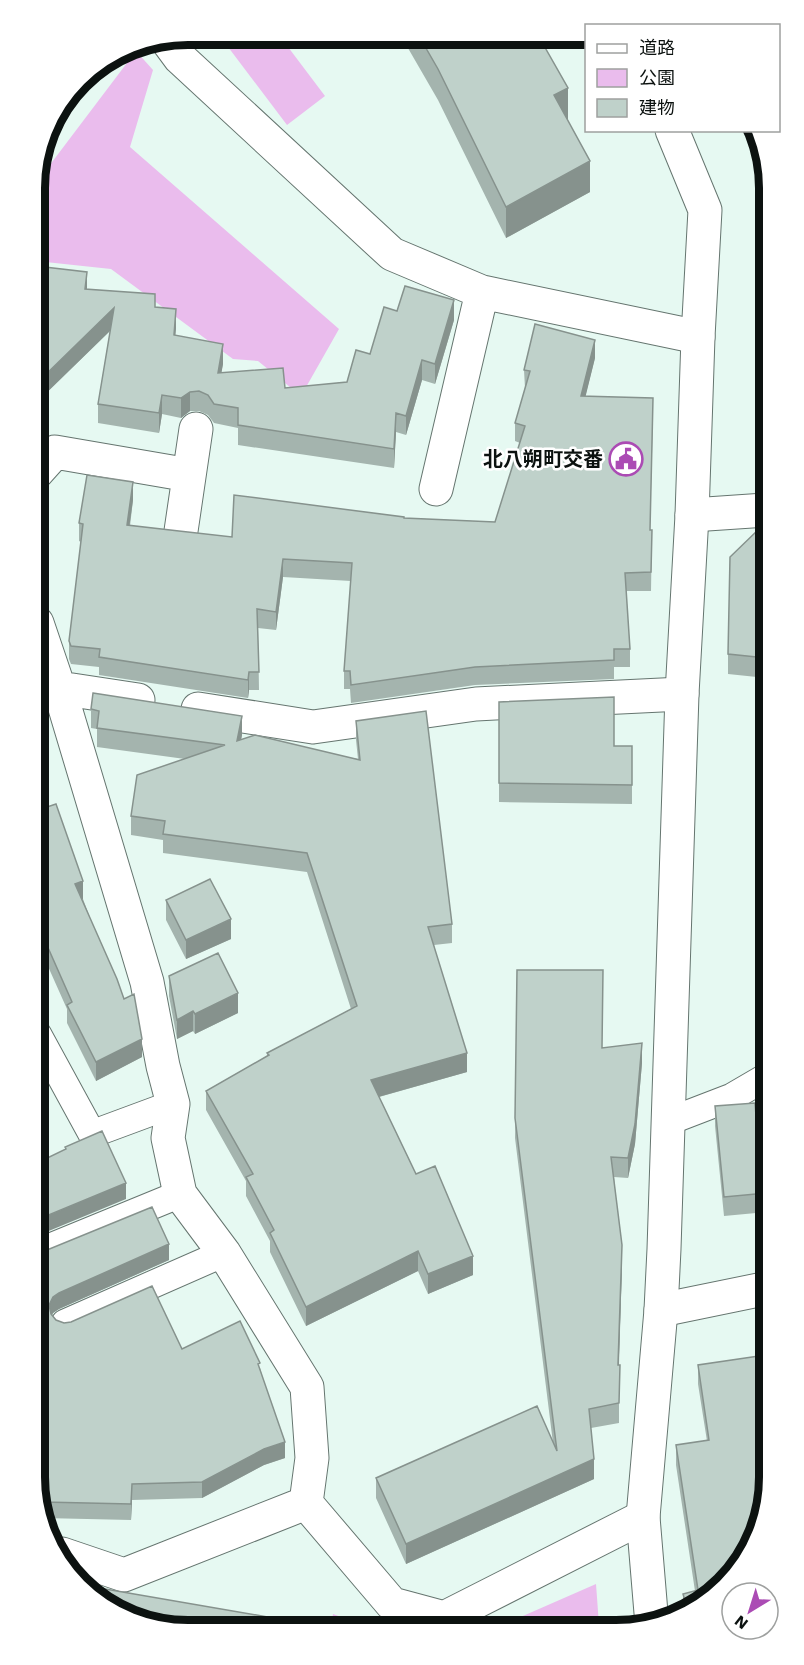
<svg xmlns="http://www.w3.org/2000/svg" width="804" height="1665" viewBox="0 0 804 1665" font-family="'Work Sans','Noto Sans JP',sans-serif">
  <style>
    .green { fill: #eabced }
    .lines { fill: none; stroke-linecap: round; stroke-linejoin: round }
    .lane-casing { stroke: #65756f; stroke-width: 29 }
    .street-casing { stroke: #65756f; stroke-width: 35 }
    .secondary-casing { stroke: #65756f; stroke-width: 35 }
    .lane { stroke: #fff; stroke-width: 27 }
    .street { stroke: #fff; stroke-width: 33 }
    .secondary { stroke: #fff; stroke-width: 33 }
    .wall { fill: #a4b4ae }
    .shaded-wall { fill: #86928d }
    .building { fill: #bfd1ca; stroke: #86928d; stroke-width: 1.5 }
    .labels { text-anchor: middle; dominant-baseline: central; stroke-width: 5; stroke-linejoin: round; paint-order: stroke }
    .poi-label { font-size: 20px; font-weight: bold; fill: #0c1210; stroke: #fff; text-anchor: end }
    .rim { fill: none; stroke: #0c1210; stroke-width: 8 }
  </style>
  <rect width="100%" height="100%" fill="#e6f9f2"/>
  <path class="green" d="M219,35h60l46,61 -38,29z
    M136,51l17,19 -23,77 209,182 -38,67 -43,-35 -25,-2 -122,-90 -75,-8 7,-87z
    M596,1584l3,41 -99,1z
    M333,1614l35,13h-37z"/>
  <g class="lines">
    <defs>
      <path id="lane" d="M38,1035l54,99 81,-30
        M667,1122l65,-25 36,-21
        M41,1251l139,-57
        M65,1323l159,-70"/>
      <path id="street" d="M166,39l14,19 212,196 90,38 216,45
        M37,472l18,-20 134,23
        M436,489l46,-197
        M692,515l74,-5
        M181,531l15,-102
        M37,623l22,65 88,294 16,84 10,38 -5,34 12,56 44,59 83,134 5,71 -6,45 86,101 52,14 199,-101
        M59,688l79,12
        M198,709l115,18 163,-23 206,-10
        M661,1310l107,-22
        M62,1554l62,21 182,-72"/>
      <path id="secondary" d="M652,1625l-9,-108 18,-207 3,-61 18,-555 10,-179 6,-178 7,-127 -33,-80"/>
    </defs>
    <use href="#lane" class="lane-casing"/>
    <use href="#street" class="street-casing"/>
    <use href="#secondary" class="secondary-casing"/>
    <use href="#lane" class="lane"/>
    <use href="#street" class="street"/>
    <use href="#secondary" class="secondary"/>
  </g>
  <path class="wall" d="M401,36h72l7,12 88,71h-1l23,73 -84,46 -68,-138z
    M36,266l51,23 68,18 21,21 -1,7 48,29 -2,9 64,15 62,-6 23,-28 27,-43 57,9 -19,64 -13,-4 -16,55 -10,-3 -2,36 -156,-23v-17l-24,-5 -6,-8 -9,-4h-9l-9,7 -19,-4 -3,19 -61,-10v-19l12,-73 -74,72z
    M595,358l-10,39 68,19 -3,114h2l-1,61h-25l4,58v18h-16v12l-139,6 -124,18 -1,-14h-6v-18l7,-90 -68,-4 -7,53 -18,-2 1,62h-10l-1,8 -149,-23v-8l-28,-3 -2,-5v-18l12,-99 -2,-1v-18l54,-23 -3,26 102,11 172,-19 91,4 25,-79 -5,-2v-18l10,-35 -1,-18z
    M766,529v149l-38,-4v-20z
    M499,702l115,44h18v58l-133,-2z
    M91,709l151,26 -1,5 117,19 -2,-19v-19l96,203v19l-18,2 33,127 -88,25 37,77 57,101 -45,19 -10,-23 -112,55 -36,-74v-11l-24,-45v-15l-40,-71v-19l61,-35v-3l84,-44 -44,-137 -144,-19v-13l-32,-5v-19l54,-57 -88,-12v-18l-6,-1z
    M38,810l45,89 59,158 -46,24 -29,-58v-14l-29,-65z
    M166,900l65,39 -45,20 -20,-39z
    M517,970l85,78 40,15 -7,81 -7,34 -14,-1 8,88 -3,100v58l-28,5 3,51 -188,85 -30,-66v-20l177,-35 -38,-305z
    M169,976l69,37 -43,21 -2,-3 -16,8 -8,-43z
    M715,1106l43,35 10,-1v72l-44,4 -9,-90z
    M39,1251l130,9 -110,49 -6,4 -1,2 4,5 8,3 118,26 78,19 25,90 -21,7 -62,33 -70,2 -1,20 -88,-2 -3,-1z
    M766,1355l-64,249 -19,9v-19l12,-3 -19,-126v-20l31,-4 -9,-57v-19z"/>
  <path class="shaded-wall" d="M568,88v31l-14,7v-31z
    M590,161v31l-84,46v-31z
    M87,272v20l-2,-3z
    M454,300v20l-19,64v-20z
    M114,308v19l-78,76v-19z
    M176,309v19l-2,26v-19z
    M595,340v18l-14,57v-19z
    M223,344v20l-5,29v-20z
    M422,360v20l-16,55v-19z
    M190,392v19l-9,7v-20z
    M162,395v19l-3,19v-20z
    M396,413v19l-2,36v-19z
    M133,482v18l-6,43v-18z
    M283,559v18l-7,53v-18z
    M249,672v18l-1,8v-18z
    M242,716v19l-5,25v-19z
    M83,881v18l-8,3v-18z
    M231,919v20l-45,20v-19z
    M238,993v20l-43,21v-20z
    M193,1011v20l-16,8v-19z
    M142,1039v18l-46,24v-19z
    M642,1043v20l-7,81 -7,34v-20z
    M467,1053v19l-96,27v-19z
    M126,1183v16l-87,36v-16z
    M169,1244v16l-110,49 -6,4 -4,8v-16l4,-8 6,-4z
    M622,1245v20l-4,119v-19z
    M418,1251v20l-112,55v-19z
    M473,1256v19l-45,19v-20z
    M285,1442v16l-21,7 -62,33v-16l62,-33z
    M594,1459v20l-188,85v-20z
    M132,1484v16l-1,20v-16z"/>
  <path class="building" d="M419,36h54l7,12 18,-12 41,1 29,51 -14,7 36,66 -84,46 -68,-138z
    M36,266l51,6 -2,17 70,5v13l21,2 -2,26 49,9 -5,29 65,-5 2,20 62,-6 9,-32 14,4 14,-47 13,4 8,-25 49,14 -19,64 -13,-4 -16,56 -10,-3 -2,36 -156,-24v-17l-24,-4 -6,-9 -9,-4 -9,1 -9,6 -19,-3 -3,18 -61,-9 16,-96 -78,76z
    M535,324l60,16 -14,56 72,2 -3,132h2l-1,42 -26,1 5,76h-16v11l-139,7 -124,18 -1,-14h-6l8,-108 -69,-4 -7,53 -19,-3 2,63h-10l-1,8 -149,-23 1,-8 -29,-3 -2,-5 14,-117 -4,-1 8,-48 46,7 -6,43 52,6 53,6 2,-42 170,22v1l91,4 30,-96 -10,-3 15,-52 -6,-1z
    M760,528l6,1v129l-38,-4 2,-97z
    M93,693l149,23 -5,25 18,-6 105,25 -4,-39 70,-10 26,213 -24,3 39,126 -96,27 45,94 19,-8 38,90 -45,18 -10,-23 -112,56 -36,-74 4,-3 -28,-53 7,-3 -47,-83 63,-36 -2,-2 90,-47 -50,-153 -144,-19 2,-13 -34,-5 6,-41 88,-30 -128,-17 2,-17 -8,-2z
    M614,697v49h18v39l-133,-2v-81z
    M56,804l27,77 -8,3 42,95 7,20 10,-5 8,45 -46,23 -29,-57 5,-3 -34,-77v-115z
    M210,879l21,40 -45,21 -20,-40z
    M218,953l20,40 -43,21 -2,-3 -16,9 -8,-44z
    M517,970h86l-1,78 40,-5 -7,81 -7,34 -17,-1 11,88 -4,120h2l-1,38 -30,6 5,50 -188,85 -30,-66 161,-72 20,45 -42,-333z
    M755,1103l3,38 10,-1v53l-44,4 -9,-91z
    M102,1131l24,52 -87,36v-57l27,-13 -1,-2z
    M152,1207l17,37 -110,49 -6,4 -4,8 2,9 5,6 8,3 7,-1 81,-36 30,63 58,-28 20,42 -2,1 27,78 -21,7 -62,33 -70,2 -1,20 -88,-2 -3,-1 -1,-250 8,-1z
    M766,1355l3,18v115l-31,83 -36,33 -14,7 -5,-17 15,-4 -22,-145 33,-5 -11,-75z
    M82,1585l186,32 -2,10 -108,1 -72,-36z"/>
  <defs>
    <symbol id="civic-ring" viewBox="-11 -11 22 22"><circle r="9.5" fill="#fff" stroke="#ab4bb4" stroke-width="1.5"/><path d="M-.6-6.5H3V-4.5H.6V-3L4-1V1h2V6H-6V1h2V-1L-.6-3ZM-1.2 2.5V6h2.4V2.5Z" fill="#ab4bb4"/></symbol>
  </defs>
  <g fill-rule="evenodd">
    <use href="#civic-ring" x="607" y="440" width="38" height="38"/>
  </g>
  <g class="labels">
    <g class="poi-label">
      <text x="603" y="459">北八朔町交番</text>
    </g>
  </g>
  <path d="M0 0H804V1665H0ZM188 45H616A143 143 0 0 1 759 188V1477A143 143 0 0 1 616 1620H188A143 143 0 0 1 45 1477V188A143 143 0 0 1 188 45Z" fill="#fff" fill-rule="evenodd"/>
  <path class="rim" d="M188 45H616A143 143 0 0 1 759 188V1477A143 143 0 0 1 616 1620H188A143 143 0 0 1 45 1477V188A143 143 0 0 1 188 45Z"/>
  <rect x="585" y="24" width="195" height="108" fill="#ffffff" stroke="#9ea09f" stroke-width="1.5"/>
  <rect x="597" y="44" width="30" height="9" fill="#ffffff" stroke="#9ea09f" stroke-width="1.5"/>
  <text x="639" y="54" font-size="18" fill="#0c1210">道路</text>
  <rect x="597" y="69" width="30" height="18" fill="#eabced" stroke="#9ea09f" stroke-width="1.5"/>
  <text x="639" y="84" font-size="18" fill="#0c1210">公園</text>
  <rect x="597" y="99" width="30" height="18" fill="#bfd1ca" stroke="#9ea09f" stroke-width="1.5"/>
  <text x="639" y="114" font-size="18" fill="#0c1210">建物</text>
  <g transform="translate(750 1611) rotate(218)"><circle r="28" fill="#ffffff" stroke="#9ea09f" stroke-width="1.5"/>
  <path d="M0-4.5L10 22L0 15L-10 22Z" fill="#ab4bb4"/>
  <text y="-9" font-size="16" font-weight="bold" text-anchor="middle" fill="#0c1210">N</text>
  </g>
</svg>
